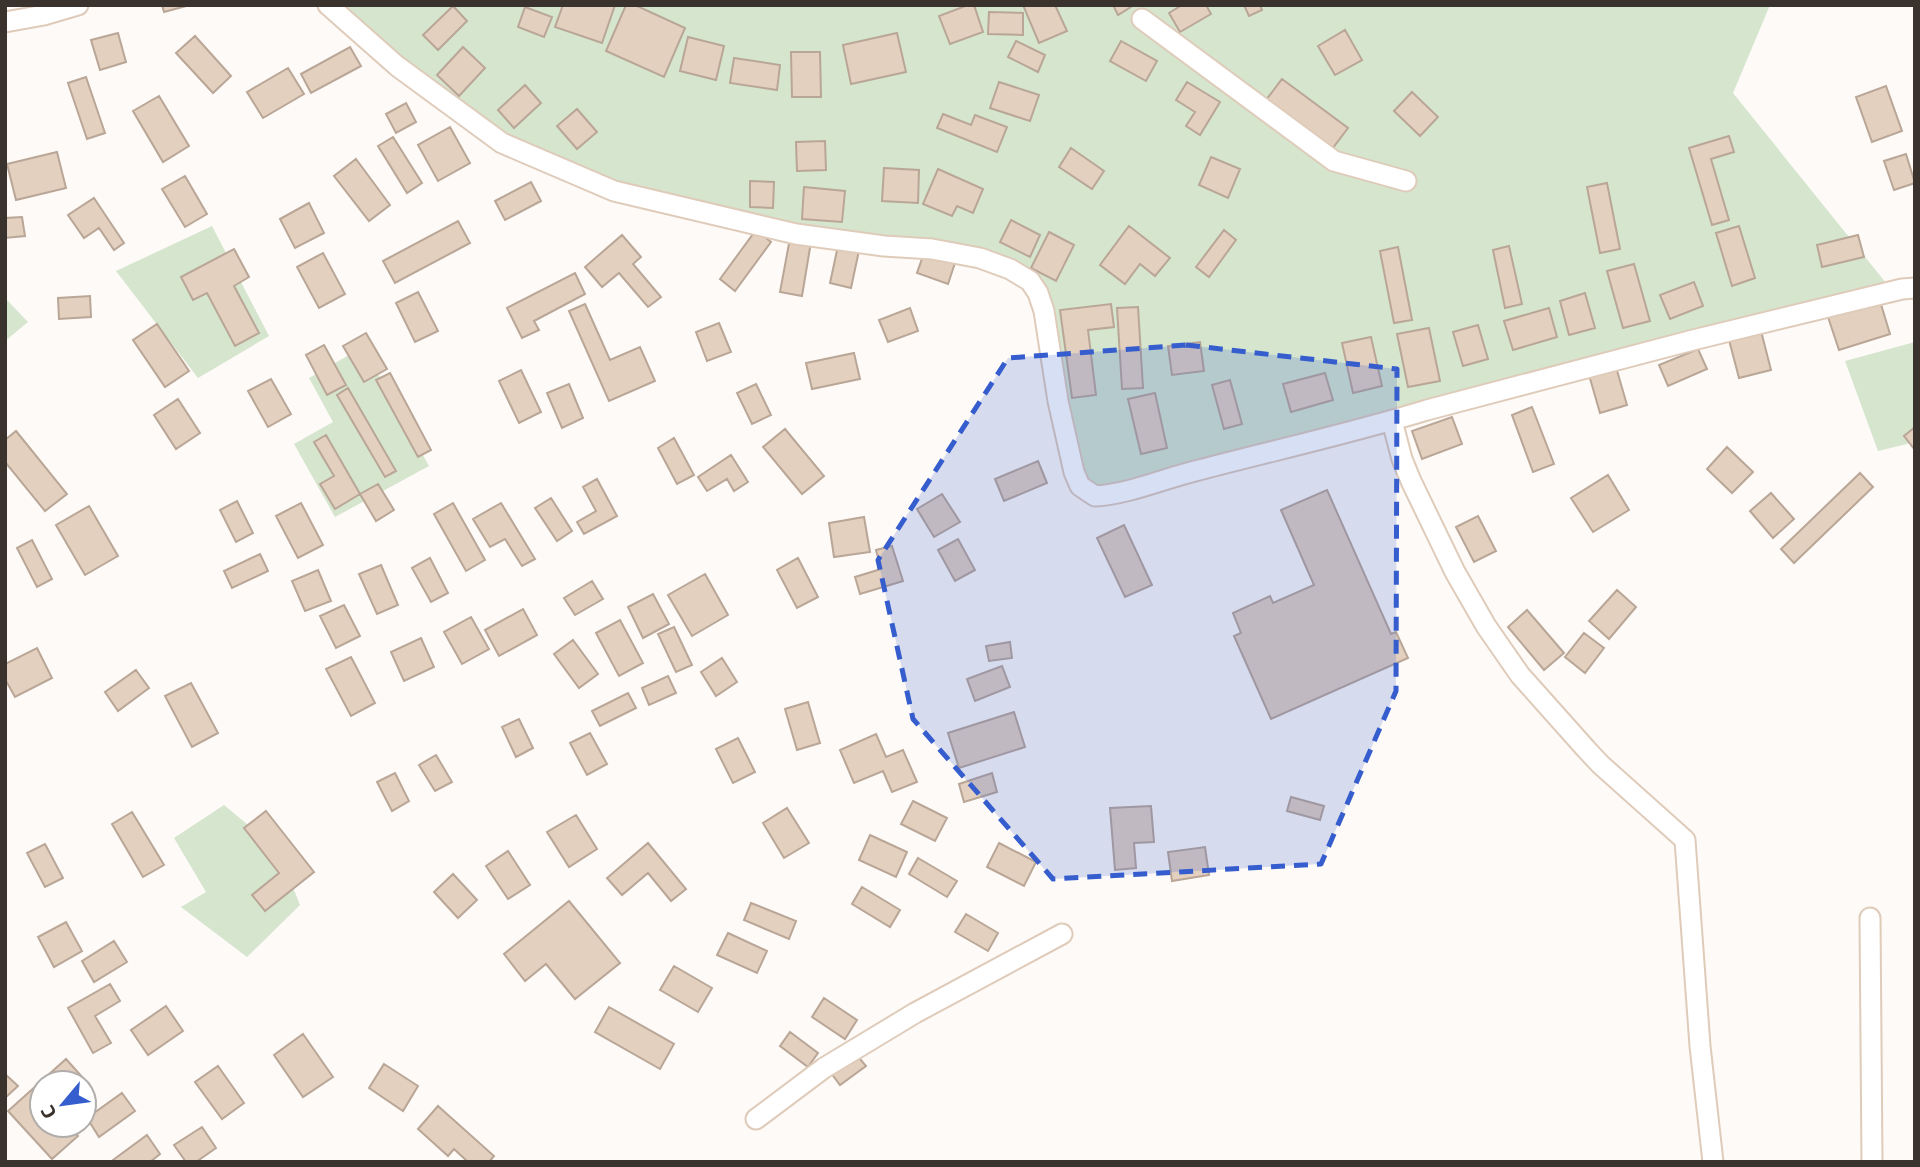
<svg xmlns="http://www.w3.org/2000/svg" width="1920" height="1167" viewBox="0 0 1920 1167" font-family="'Exo 2',sans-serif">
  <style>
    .green { fill: #d5e5ce }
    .building { fill: #e4d0bf; stroke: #b9a696; stroke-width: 2 }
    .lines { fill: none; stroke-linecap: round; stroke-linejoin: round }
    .street-casing { stroke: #dfcbba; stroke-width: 23 }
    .street { stroke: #fff; stroke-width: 19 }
    .marked { fill: #365dcd; fill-opacity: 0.2; stroke: #365dcd; stroke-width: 5; stroke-dasharray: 14 9; stroke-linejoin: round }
  </style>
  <rect width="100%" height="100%" fill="#fefaf7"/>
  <path class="green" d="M317,5h1453l-37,88 153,190 -764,207 -39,-6 -40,-172 -35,-43 -344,-68 -160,-61 -99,-77z
    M212,226l57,110 -71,42 -82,-107z
    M5,298l23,24 -23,19z
    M1915,342v100l-37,9 -33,-90z
    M363,347l66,119 -94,51 -41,-73 39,-22 -24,-44z
    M224,805l35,29 31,46 10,25 -53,52 -66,-50 25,-15 -32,-54z"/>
  <path class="building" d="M162,5h28l-26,7z
    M563,5h52l-13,38 -47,-16z
    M626,5h9l50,23 -21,49 -58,-26z
    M968,5h6l9,27 -33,12 -11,-28z
    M1023,5h32l12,26 -28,12z
    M1113,5h21l-16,10z
    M1182,5h24l5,9 -31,18 -11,-19z
    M1244,5h16l2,5 -13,6z
    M453,6l14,15 -29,29 -15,-15z
    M525,7l27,10 -8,20 -26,-10z
    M989,12l34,1v22l-35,-1z
    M1345,30l17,30 -27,15 -17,-29z
    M118,33l8,29 -26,8 -9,-30z
    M897,33l9,39 -55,12 -8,-39z
    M195,36l36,40 -18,17 -37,-40z
    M688,37l36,9 -8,34 -36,-9z
    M1016,41l29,14 -7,17 -30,-15z
    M1121,41l36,20 -11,20 -36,-20z
    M350,47l11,19 -50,27 -10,-19z
    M463,47l22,21 -26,28 -22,-21z
    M791,52h29l1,45h-29z
    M734,58l46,7 -3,25 -47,-7z
    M288,68l16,26 -41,24 -16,-26z
    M86,77l19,56 -18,6 -19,-56z
    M1282,79l66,49 -19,25 -66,-49z
    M999,82l40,13 -9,26 -40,-13z
    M1187,82l33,20 -20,33 -14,-9 9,-14 -19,-12z
    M525,85l16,18 -27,25 -16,-18z
    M1886,86l16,45 -30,11 -16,-45z
    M1412,92l26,25 -18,19 -26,-25z
    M159,96l30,50 -26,16 -30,-51z
    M406,103l10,19 -20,11 -10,-19z
    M577,109l20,23 -20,17 -20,-23z
    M943,114l28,11 4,-10 32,12 -10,25 -60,-24z
    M450,127l20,36 -32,18 -20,-36z
    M1729,136l5,16 -23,7 18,61 -17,5 -23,-77z
    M393,137l29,46 -15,10 -29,-47z
    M825,141l1,29 -29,1 -1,-29z
    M1071,148l33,23 -12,18 -33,-22z
    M57,152l9,36 -50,12 -9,-36z
    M1906,154l9,29 -21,7 -10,-29z
    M1211,157l29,12 -12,29 -29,-13z
    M356,159l34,46 -21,16 -35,-45z
    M884,168l35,2 -1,33 -36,-2z
    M938,169l45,20 -10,24 -16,-7 -5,10 -29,-12z
    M185,176l22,38 -22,13 -23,-38z
    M750,181l24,1 -1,26 -23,-1z
    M531,182l10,19 -36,19 -10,-19z
    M1607,183l13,66 -20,4 -13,-66z
    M804,187l41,4 -3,31 -40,-3z
    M94,198l30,45 -10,7 -15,-22 -15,10 -16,-23z
    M309,203l15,30 -29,15 -15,-29z
    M22,217l3,19 -20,2v-20z
    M1011,220l29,15 -10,22 -30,-15z
    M458,221l12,22 -75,40 -12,-22z
    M1129,226l41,32 -15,18 -15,-12 -15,20 -25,-19z
    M1739,226l16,52 -23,8 -16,-53z
    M756,230l15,12 -36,49 -15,-12z
    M1224,230l12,10 -27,37 -13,-10z
    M1049,232l25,13 -18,36 -25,-13z
    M622,235l19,22 -8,7 28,33 -13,10 -29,-34 -17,14 -17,-20z
    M1858,235l6,22 -42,10 -5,-22z
    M790,238l21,4 -9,54 -22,-4z
    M839,241l21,5 -9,42 -21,-5z
    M1509,246l13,58 -17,4 -12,-58z
    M1398,247l14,73 -18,3 -14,-72z
    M234,249l15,28 -15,9 25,47 -24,13 -28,-53 -14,7 -12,-23z
    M323,253l22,41 -26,14 -22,-41z
    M924,253l31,10 -7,21 -31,-11z
    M1634,264l16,57 -27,7 -16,-57z
    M575,273l10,21 -51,27 5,9 -17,8 -15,-30z
    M1694,282l9,24 -33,13 -10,-24z
    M418,292l20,39 -23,11 -19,-39z
    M1585,293l10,35 -26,7 -9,-34z
    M90,296l1,21 -32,2 -1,-21z
    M1880,301l10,33 -51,16 -11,-33z
    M585,304l25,56 30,-13 15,34 -46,20 -40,-90z
    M1111,304l3,23 -26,3 8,65 -24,3 -12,-88z
    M1138,307l5,81 -21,1 -5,-81z
    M910,308l8,23 -30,11 -9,-22z
    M1549,308l8,29 -44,13 -9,-29z
    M719,323l12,29 -24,9 -11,-29z
    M157,324l32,47 -24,16 -32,-47z
    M1478,325l10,34 -25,7 -10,-34z
    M1429,328l11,53 -32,6 -11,-53z
    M1761,331l10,39 -32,8 -10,-38z
    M366,333l21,36 -23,13 -21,-36z
    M1371,337l11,49 -29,7 -11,-50z
    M1200,342l4,29 -32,4 -4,-29z
    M324,345l22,40 -19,10 -21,-40z
    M1698,349l9,20 -39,17 -9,-21z
    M854,353l6,26 -48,10 -6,-26z
    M1616,367l11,38 -27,8 -11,-38z
    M521,370l20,42 -22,11 -20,-42z
    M390,373l41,77 -13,7 -42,-77z
    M1325,373l8,27 -42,12 -8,-28z
    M271,379l20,35 -23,13 -20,-36z
    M1230,380l12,44 -18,5 -12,-44z
    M569,384l14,34 -21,10 -15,-35z
    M756,384l15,31 -19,9 -15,-31z
    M348,388l48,83 -11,6 -48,-82z
    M1155,393l12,55 -26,6 -13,-55z
    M178,399l22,34 -24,16 -22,-34z
    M1532,407l22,57 -21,8 -21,-57z
    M1452,417l10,27 -40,15 -10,-28z
    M1915,427v23l-11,-14z
    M785,429l39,47 -22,18 -39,-47z
    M16,431l51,63 -22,17 -40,-49v-22z
    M326,435l34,59 -25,15 -15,-25 14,-8 -20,-34z
    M674,438l20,37 -17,9 -19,-36z
    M1727,447l26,25 -21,21 -25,-24z
    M731,455l17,27 -14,9 -7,-12 -20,12 -9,-14z
    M1038,461l9,22 -43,18 -9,-22z
    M1860,473l13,14 -79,76 -13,-14z
    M1608,475l21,35 -36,22 -22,-34z
    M597,479l20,37 -33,18 -7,-12 19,-11 -13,-24z
    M378,484l16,26 -18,11 -16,-27z
    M1327,490l64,144 5,-2 12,26 -137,61 -37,-83 7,-3 -8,-20 37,-17 3,7 41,-18 -33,-75z
    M1771,493l23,26 -21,19 -23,-27z
    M942,494l18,28 -26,15 -17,-28z
    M551,498l21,33 -15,10 -22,-33z
    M237,501l16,32 -17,9 -16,-32z
    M301,503l22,42 -25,13 -22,-42z
    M453,503l32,57 -19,11 -32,-57z
    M501,503l34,56 -13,7 -17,-27 -15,8 -17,-28z
    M89,506l29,50 -33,19 -29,-50z
    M1478,516l18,35 -22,11 -18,-35z
    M864,517l6,35 -36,5 -5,-34z
    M1124,525l28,60 -27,12 -28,-59z
    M958,539l17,31 -20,11 -17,-31z
    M32,540l20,39 -15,8 -20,-39z
    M892,546l11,35 -43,13 -5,-17 26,-8 -5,-19z
    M260,554l8,17 -36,17 -8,-17z
    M430,558l18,35 -17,9 -19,-34z
    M798,558l20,39 -21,11 -20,-38z
    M381,565l17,40 -21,9 -18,-40z
    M318,570l13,31 -26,10 -13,-30z
    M705,574l23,41 -36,21 -24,-41z
    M592,581l11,18 -28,16 -11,-17z
    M1617,590l19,17 -27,32 -20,-18z
    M653,594l16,30 -26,14 -15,-31z
    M344,605l16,31 -24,12 -16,-32z
    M523,609l14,26 -38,21 -14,-26z
    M1527,610l37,43 -20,17 -36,-43z
    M471,617l18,32 -27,15 -18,-32z
    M620,620l23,43 -24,13 -23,-43z
    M674,627l18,38 -16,7 -18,-38z
    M1584,633l20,15 -19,25 -20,-16z
    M421,638l13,29 -30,14 -13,-29z
    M573,640l25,34 -19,14 -25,-34z
    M1010,642l2,16 -23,3 -3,-15z
    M37,648l15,30 -37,19 -10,-18v-15z
    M351,657l24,46 -24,13 -25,-47z
    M722,658l15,24 -21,14 -15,-24z
    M1002,666l8,21 -35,14 -8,-22z
    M136,670l13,18 -31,23 -13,-19z
    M668,676l8,17 -27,12 -7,-17z
    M191,683l27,50 -26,14 -27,-51z
    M628,693l8,15 -36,18 -8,-15z
    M808,702l12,41 -23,7 -12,-41z
    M1014,712l11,35 -66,21 -11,-35z
    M519,719l14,29 -17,9 -14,-30z
    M590,733l17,31 -20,11 -17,-32z
    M876,734l10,23 17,-7 14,32 -25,10 -9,-21 -29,12 -14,-33z
    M738,738l17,34 -22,11 -17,-34z
    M436,755l16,27 -17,9 -16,-26z
    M395,773l14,28 -17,10 -15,-29z
    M992,773l5,19 -33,10 -5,-18z
    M1291,797l33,9 -4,14 -33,-9z
    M913,801l34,17 -12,23 -34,-17z
    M1151,806l3,36 -20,1 2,25 -21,2 -5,-62z
    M787,808l22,35 -25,15 -21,-35z
    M266,811l48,61 -49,39 -13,-16 27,-22 -35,-45z
    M132,812l32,53 -21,12 -31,-53z
    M576,815l21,34 -28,18 -22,-35z
    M870,835l37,17 -11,25 -37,-17z
    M648,843l38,46 -15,12 -23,-28 -26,22 -15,-17z
    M999,843l37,19 -12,24 -37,-19z
    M45,844l18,34 -18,9 -18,-34z
    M1205,847l4,28 -37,6 -4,-29z
    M508,851l22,34 -22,14 -22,-33z
    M918,858l39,23 -10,16 -38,-23z
    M453,874l24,26 -19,18 -24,-26z
    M862,887l38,23 -10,17 -38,-23z
    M569,901l51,62 -45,36 -29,-35 -21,17 -21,-27z
    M751,903l45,18 -7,18 -45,-19z
    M966,914l32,19 -10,18 -33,-19z
    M66,922l16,29 -28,16 -16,-30z
    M728,933l39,18 -10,22 -40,-18z
    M114,941l13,21 -33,20 -12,-21z
    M674,966l38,22 -14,24 -38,-22z
    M110,984l10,17 -25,15 16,27 -18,10 -25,-45z
    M824,998l33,22 -12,19 -33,-22z
    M166,1006l17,25 -35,24 -17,-25z
    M609,1007l65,37 -14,25 -65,-37z
    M790,1032l28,21 -10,14 -28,-21z
    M303,1034l30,43 -30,20 -29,-42z
    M856,1054l10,12 -26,19 -9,-12z
    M66,1059l17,19 -5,5h-36v42h26l10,11 -26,23 -44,-48z
    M384,1064l34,22 -15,25 -34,-23z
    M218,1066l26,37 -22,16 -27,-37z
    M5,1074l13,12 -13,12z
    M122,1093l13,18 -36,26 -12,-19z
    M438,1106l56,50 -5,6h-21l-14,-13 -6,7 -30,-27z
    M202,1127l14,21 -20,14h-10l-12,-17z
    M147,1135l13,19 -10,8h-36l-1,-2z"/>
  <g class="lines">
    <defs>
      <path id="street" d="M328,5l69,61 105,77 112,48 182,43 88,12 48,3 48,9 30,11 20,12 8,12 6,18 14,90 16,71 6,14 15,10c35,-2 70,-18 104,-26 76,-20 153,-37 228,-60l266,-70 209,-51 13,-1
        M1142,19l192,142 72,20
        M5,22l39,-7 34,-10
        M1392,421l10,38 9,22 44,91 31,54 34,49 66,74 15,16 84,75 15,206 13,116
        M1870,918l2,244
        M756,1119l68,-51 91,-55 147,-79"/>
    </defs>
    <use href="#street" class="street-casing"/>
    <use href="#street" class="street"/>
  </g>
  <path class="marked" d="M1186,345l211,24 -1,322 -75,173 -268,15 -140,-160 -35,-159 130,-202z"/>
  <rect width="1920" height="1167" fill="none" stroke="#3a322c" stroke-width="14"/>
  <g transform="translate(63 1104) rotate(241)"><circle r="33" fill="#ffffff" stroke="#b0adab" stroke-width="2"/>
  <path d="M0-5L12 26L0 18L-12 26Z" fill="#365dcd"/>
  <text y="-10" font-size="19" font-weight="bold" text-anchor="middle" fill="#3a322c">С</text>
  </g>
</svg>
